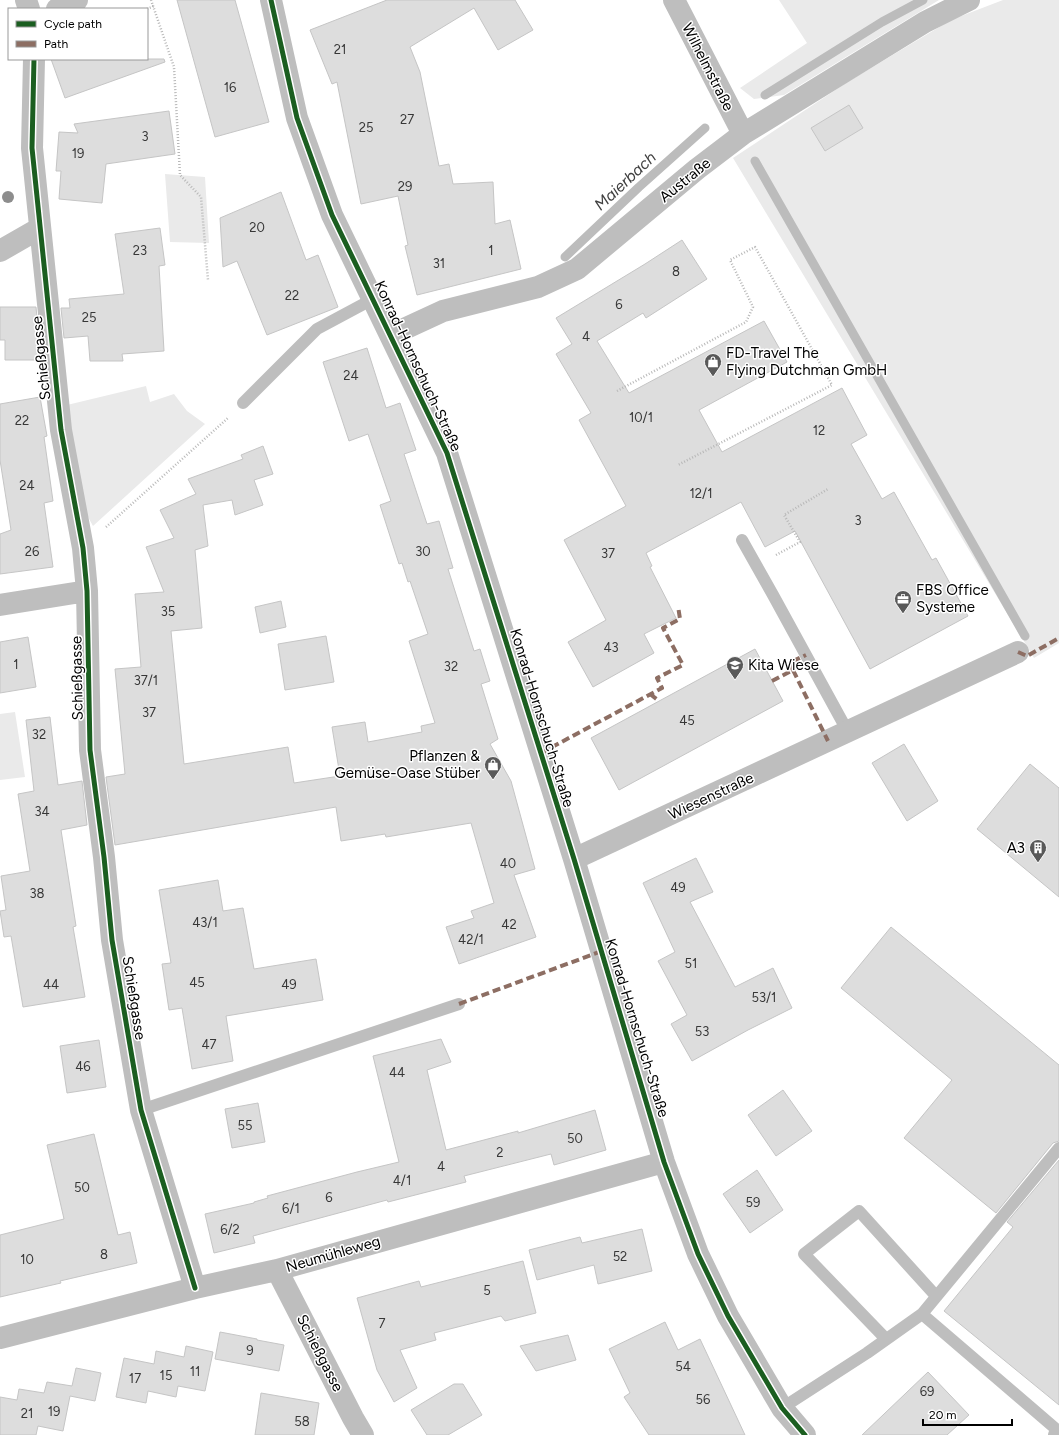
<svg xmlns="http://www.w3.org/2000/svg" width="1059" height="1435" viewBox="0 0 1059 1435" font-family="Figtree,sans-serif">
  <style>
    .green { fill: #eaeaea }
    .lines { fill: none; stroke-linecap: round; stroke-linejoin: round }
    .stream { stroke: #bcbcbc; stroke-width: 9 }
    .building { fill: #ddd; stroke: #c5c5c5 }
    .path { stroke: #b8b8b8; stroke-width: 2.5; stroke-dasharray: 1 2; stroke-linecap: butt }
    .lane { stroke: #bebebe; stroke-width: 12 }
    .street { stroke: #bebebe; stroke-width: 22 }
    .quiet { stroke: #8d6e63; stroke-width: 4; stroke-dasharray: 8 4; stroke-linecap: butt }
    .cycleway-casing { stroke: #fff; stroke-width: 8 }
    .cycleway { stroke: #1b5e20; stroke-width: 5 }
    .tree { fill: #8d8d8d }
    .labels { text-anchor: middle; dominant-baseline: central; stroke-width: 3; stroke-linejoin: round; paint-order: stroke }
    .number-label { font-size: 13px; fill: #373737 }
    .street-label { font-size: 15px; fill: #000; stroke: #fff }
    .poi-label { font-size: 15px; fill: #000; stroke: #fff; text-anchor: start }
    .water-label { font-size: 16px; font-style: italic; fill: #414141; stroke: #fff }
  </style>
  <rect width="100%" height="100%" fill="#fff"/>
  <path class="green" d="M779,0h160l-155,95 -30,4 -14,-11 67,-45z
    M1003,0h56v643l-25,15 -301,-500 113,-75 105,-63z
    M165,174l40,3 4,66 -39,-1z
    M146,386l4,16 24,-8 13,17 18,13 -112,102 -10,-18 -16,-103z
    M15,712l10,65 -25,3v-66z"/>
  <g class="lines">
    <path class="stream" d="M765,95l117,-73 41,-22
      M755,161l270,475
      M565,257l74,-70 66,-59"/>
  </g>
  <path class="building" d="M177,0h58l34,122 -54,15z
    M387,0h128l18,30 -35,20 -24,-42 -64,39 10,25 19,94 10,-2 4,20 40,-2 2,42 15,-4 11,49 -104,26 -12,-49 3,-1 -10,-49 -37,8 -24,-122 -5,2 -22,-54z
    M51,59h113l1,3 -100,36z
    M849,105l14,23 -38,23 -14,-23z
    M169,111l6,43 -69,10 -4,39 -43,-4 2,-28h-5l3,-39 19,1 -4,-9z
    M281,192l25,68 12,-5 20,52 -71,28 -30,-74 -14,6 -3,-49z
    M160,228l5,37 -6,1 5,85 -42,3 1,7h-33l-2,-25 -24,2 -3,-30h9l-1,-9 55,-5 -9,-60z
    M682,240l25,39 -61,39 -3,-5 -46,28 32,52 135,-72 23,41 -88,48 23,42 120,-64 25,47 -16,9 31,55 12,-7 38,68 4,-2 32,58 -98,53 -75,-138 -30,16 -24,-45 -95,51 6,13 -2,1 26,51 -32,16 10,19 -61,34 -25,-45 38,-22 -42,-80 62,-34 -47,-86 12,-7 -35,-59 16,-10 -16,-26 89,-54z
    M0,307h36l5,53h-36v-20h-5z
    M367,348l19,60 14,-5 16,47 -12,4 23,70 12,-3 14,47 -5,1 26,82 6,-2 10,32 -9,3 17,55 -8,5 21,37 24,88 -21,6 22,62 -77,27 -13,-37 28,-9 -3,-7 23,-8 -23,-80 -85,14 -1,-3 -44,7 -5,-34 -221,38 -9,-68 19,-3 -10,-105 26,-2 -6,-73 29,-2 -18,-45 28,-9 -14,-28 36,-16 -8,-15 55,-20 -2,-4 22,-9 10,28 -19,6 9,25 -28,10 -3,-15 -29,5 5,41 -13,4 7,78 -31,3 13,133 104,-17 6,36 46,-7 -8,-49 33,-5 3,20 54,-10 -1,-6 14,-3 -26,-82 19,-7 -18,-53 -2,1 -6,-19 -3,1 -19,-59 11,-4 -23,-67 -19,7 -26,-79z
    M40,397l7,39 -3,1 9,64 -9,2 9,64 -53,7v-40l11,-4 -11,-70v-56z
    M281,601l5,26 -26,6 -5,-26z
    M326,636l8,46 -49,8 -7,-46z
    M28,637l8,50 -36,6v-51z
    M755,649l28,52 -164,89 -28,-52z
    M50,717l8,68 24,-4 5,44 -26,5 15,96 -3,1 12,70 -62,10 -12,-71 -7,1 -4,-26 6,-1 -5,-34 29,-5 -12,-77 16,-3 -8,-71z
    M904,744l34,57 -31,20 -35,-58z
    M1030,764l29,24v109l-82,-68z
    M696,858l17,34 -23,10 45,85 38,-19 19,40 -44,22 -56,31 -21,-37 16,-9 -29,-54 17,-9 -32,-69z
    M218,880l5,31 20,-3 11,61 62,-10 7,41 -97,16 7,45 -41,8 -10,-61 -13,2 -7,-46 9,-1 -12,-73z
    M891,927l168,138v76l-6,2 -57,70 -92,-75 48,-58 -111,-92z
    M441,1039l10,23 -24,8 19,80 72,-19v2l77,-23 11,40 -52,15 -3,-11 -87,22 2,6 -78,20 -1,-2 -134,36 2,7 -41,10 -9,-39 49,-11v-1l14,-4 -1,-2 90,-24 42,-10 -26,-106z
    M99,1040l7,47 -39,6 -7,-47z
    M783,1090l29,41 -36,25 -28,-41z
    M258,1103l7,39 -33,6 -7,-39z
    M94,1134l24,101 12,-3 7,31 -77,18 1,2 -61,14v-62l64,-16 -17,-74z
    M1059,1160v245l-115,-94 69,-84 -6,-5z
    M757,1170l26,40 -33,23 -27,-39z
    M642,1229l10,42 -54,13 -4,-19 -57,15 -8,-30 51,-13 2,6z
    M523,1261l13,52 -31,8 -4,-5 -67,17 2,7 -36,10 17,38 -23,14 -17,-32 -20,-72 62,-17 2,6z
    M665,1322l13,28 22,-11 45,96h-96l-25,-38 6,-4 -21,-44z
    M220,1332l37,7v1l27,5 -5,26 -64,-12z
    M568,1335l8,25 -40,11 -16,-25z
    M186,1346l27,6 -8,39 -27,-5 -2,11 -28,-6 -2,12 -30,-6 8,-39 30,6 2,-13 28,6z
    M76,1368l25,5 -6,28 -25,-5 -7,35 -25,-5 -2,9h-36v-38l17,3 2,-11 25,4 3,-11 25,4z
    M928,1372l41,43 -22,20h-85z
    M454,1384h9l19,31 -34,20h-21l-16,-25z
    M261,1393l58,10 -5,32h-59z"/>
  <g class="lines">
    <path class="path" d="M151,0l23,67 6,108 21,22 7,83
      M147,9l7,-3
      M617,391l129,-69 7,-15 -23,-47 25,-13 77,138 -154,80
      M106,527l123,-110
      M776,555l24,-13 -16,-27 44,-26"/>
    <path class="lane" d="M243,403l74,-74 56,-30
      M742,540l31,55 75,137
      M141,1110l318,-106
      M922,1314l134,115 -2,6
      M886,1339l-82,-85 55,-43 77,85
      M782,1408l85,-55 55,-39 137,-166"/>
    <path class="street" d="M26,0l3,9
      M271,0l26,118 35,97 115,238 127,406 90,303 34,92 30,62 54,92 23,27
      M674,0l69,134
      M57,9l20,-9
      M34,59l-2,89 29,282 22,118 4,43 3,159 14,107 8,83 29,170 54,178
      M0,251l40,-23
      M391,335l52,-24 95,-24 39,-18 120,-100 46,-35 182,-112 44,-22
      M0,605l87,-14
      M574,859l444,-207
      M277,1270l76,148 10,17
      M0,1338l195,-50 82,-18 387,-108"/>
    <path class="quiet" d="M1018,652l9,4 32,-18
      M793,670l-4,-7 17,-8
      M772,681l21,-11 35,71
      M650,694l9,7
      M541,753l121,-65 -5,-10 26,-13 -20,-37 17,-9 -2,-13
      M459,1004l143,-53"/>
    <defs>
      <path id="cycleway" d="M271,0l26,118 35,97 115,238 127,406 90,303 34,92 30,62 54,92 23,27
        M34,59l-2,89 29,282 22,118 4,43 3,159 14,107 8,83 29,170 54,178"/>
    </defs>
    <use href="#cycleway" class="cycleway-casing"/>
    <use href="#cycleway" class="cycleway"/>
  </g>
  <circle class="tree" cx="8" cy="197" r="6"/>
  <defs>
    <symbol id="shop-pin" viewBox="-11 -11 22 30"><path d="M0 17L-7.5 6A9.5 9.5 0 1 1 7.5 6Z" fill="#595959" stroke="#fff"/><path d="M-5-2.5h2.3a2.7 3.5 0 0 1 5.4 0H5L5.5 6h-11ZM-1.5-2.5h3a1.5 2.3 0 0 0-3 0Z" fill="#fff"/></symbol>
    <symbol id="office-pin" viewBox="-11 -11 22 30"><path d="M0 17L-7.5 6A9.5 9.5 0 1 1 7.5 6Z" fill="#595959" stroke="#fff"/><path d="M-6-3h4V-5.5h4V-3h4V5H-6ZM-1-4.5V-3h2v-1.5ZM-6 0V1H6V0Z" fill="#fff"/></symbol>
    <symbol id="school-pin" viewBox="-11 -11 22 30"><path d="M0 17L-7.5 6A9.5 9.5 0 1 1 7.5 6Z" fill="#595959" stroke="#fff"/><path d="M0-5L7-2L0 1L-7-2ZM-4 1L0 2.5L4 1V4Q0 6-4 4Z" fill="#fff"/></symbol>
    <symbol id="building-pin" viewBox="-11 -11 22 30"><path d="M0 17L-7.5 6A9.5 9.5 0 1 1 7.5 6Z" fill="#595959" stroke="#fff"/><path d="M-4-6H4V6H1V3H-1V6H-4ZM-2.5-4.3h1.7v1.8h-1.7ZM.8-4.3h1.7v1.8H.8ZM-2.5-1h1.7V.8h-1.7ZM.8-1h1.7V.8H.8Z" fill="#fff"/></symbol>
  </defs>
  <g fill-rule="evenodd">
    <use href="#shop-pin" x="703" y="352" width="20" height="27"/>
    <use href="#office-pin" x="893" y="589" width="20" height="27"/>
    <use href="#school-pin" x="725" y="655" width="20" height="27"/>
    <use href="#shop-pin" x="483" y="755" width="20" height="27"/>
    <use href="#building-pin" x="1028" y="838" width="20" height="27"/>
  </g>
  <g class="labels">
    <g class="number-label">
      <text x="340" y="49">21</text>
      <text x="230" y="87">16</text>
      <text x="407" y="119">27</text>
      <text x="366" y="127">25</text>
      <text x="145" y="136">3</text>
      <text x="78" y="153">19</text>
      <text x="405" y="186">29</text>
      <text x="257" y="227">20</text>
      <text x="140" y="250">23</text>
      <text x="491" y="250">1</text>
      <text x="439" y="263">31</text>
      <text x="676" y="271">8</text>
      <text x="292" y="295">22</text>
      <text x="619" y="304">6</text>
      <text x="89" y="317">25</text>
      <text x="586" y="336">4</text>
      <text x="351" y="375">24</text>
      <text x="641" y="417">10/1</text>
      <text x="22" y="420">22</text>
      <text x="819" y="430">12</text>
      <text x="27" y="485">24</text>
      <text x="701" y="493">12/1</text>
      <text x="858" y="520">3</text>
      <text x="32" y="551">26</text>
      <text x="423" y="551">30</text>
      <text x="608" y="553">37</text>
      <text x="168" y="611">35</text>
      <text x="611" y="647">43</text>
      <text x="16" y="664">1</text>
      <text x="451" y="666">32</text>
      <text x="146" y="680">37/1</text>
      <text x="149" y="712">37</text>
      <text x="687" y="720">45</text>
      <text x="39" y="734">32</text>
      <text x="42" y="811">34</text>
      <text x="508" y="863">40</text>
      <text x="678" y="887">49</text>
      <text x="37" y="893">38</text>
      <text x="205" y="922">43/1</text>
      <text x="509" y="924">42</text>
      <text x="471" y="939">42/1</text>
      <text x="691" y="963">51</text>
      <text x="197" y="982">45</text>
      <text x="51" y="984">44</text>
      <text x="289" y="984">49</text>
      <text x="764" y="997">53/1</text>
      <text x="702" y="1031">53</text>
      <text x="209" y="1044">47</text>
      <text x="83" y="1066">46</text>
      <text x="397" y="1072">44</text>
      <text x="245" y="1125">55</text>
      <text x="575" y="1138">50</text>
      <text x="500" y="1152">2</text>
      <text x="441" y="1166">4</text>
      <text x="402" y="1180">4/1</text>
      <text x="82" y="1187">50</text>
      <text x="329" y="1197">6</text>
      <text x="753" y="1202">59</text>
      <text x="291" y="1208">6/1</text>
      <text x="230" y="1229">6/2</text>
      <text x="104" y="1254">8</text>
      <text x="620" y="1256">52</text>
      <text x="27" y="1259">10</text>
      <text x="487" y="1290">5</text>
      <text x="382" y="1323">7</text>
      <text x="250" y="1350">9</text>
      <text x="683" y="1366">54</text>
      <text x="195" y="1371">11</text>
      <text x="166" y="1375">15</text>
      <text x="135" y="1378">17</text>
      <text x="927" y="1391">69</text>
      <text x="703" y="1399">56</text>
      <text x="54" y="1411">19</text>
      <text x="27" y="1413">21</text>
      <text x="302" y="1421">58</text>
    </g>
    <g class="street-label">
      <text transform="translate(708 67) rotate(63)">Wilhelmstraße</text>
      <text transform="translate(685 180) rotate(-39)">Austraße</text>
      <text transform="translate(41 358) rotate(-96)">Schießgasse</text>
      <text transform="translate(418 366) rotate(65)">Konrad-Hornschuch-Straße</text>
      <text transform="translate(77 678) rotate(-91)">Schießgasse</text>
      <text transform="translate(542 718) rotate(73)">Konrad-Hornschuch-Straße</text>
      <text transform="translate(711 796) rotate(-25)">Wiesenstraße</text>
      <text transform="translate(134 998) rotate(81)">Schießgasse</text>
      <text transform="translate(637 1028) rotate(73)">Konrad-Hornschuch-Straße</text>
      <text transform="translate(333 1254) rotate(-16)">Neumühleweg</text>
      <text transform="translate(320 1353) rotate(63)">Schießgasse</text>
    </g>
    <g class="poi-label">
      <text x="726" y="353">FD-Travel The<tspan x="726" dy="17">Flying Dutchman GmbH</tspan></text>
      <text x="916" y="590">FBS Office<tspan x="916" dy="17">Systeme</tspan></text>
      <text x="748" y="665">Kita Wiese</text>
      <text x="480" y="756" text-anchor="end">Pflanzen &amp;<tspan x="480" dy="17">Gemüse-Oase Stüber</tspan></text>
      <text x="1025" y="848" text-anchor="end">A3</text>
    </g>
    <g class="water-label">
      <text transform="translate(625 181) rotate(-43)">Maierbach</text>
    </g>
  </g>
  <rect x="8" y="8" width="140" height="52" fill="#ffffff" stroke="#999999"/>
  <rect x="16" y="21" width="20" height="6" fill="#1b5e20" stroke="#999999"/>
  <text x="44" y="28" font-size="12" fill="#000000">Cycle path</text>
  <rect x="16" y="41" width="20" height="6" fill="#8d6e63" stroke="#999999"/>
  <text x="44" y="48" font-size="12" fill="#000000">Path</text>
  <path d="M923 1419v6h89v-6" fill="none" stroke="#000000" stroke-width="2"/>
  <text x="929" y="1419" font-size="12" fill="#000000" stroke="#ffffff" stroke-width="3" paint-order="stroke">20 m</text>
</svg>
